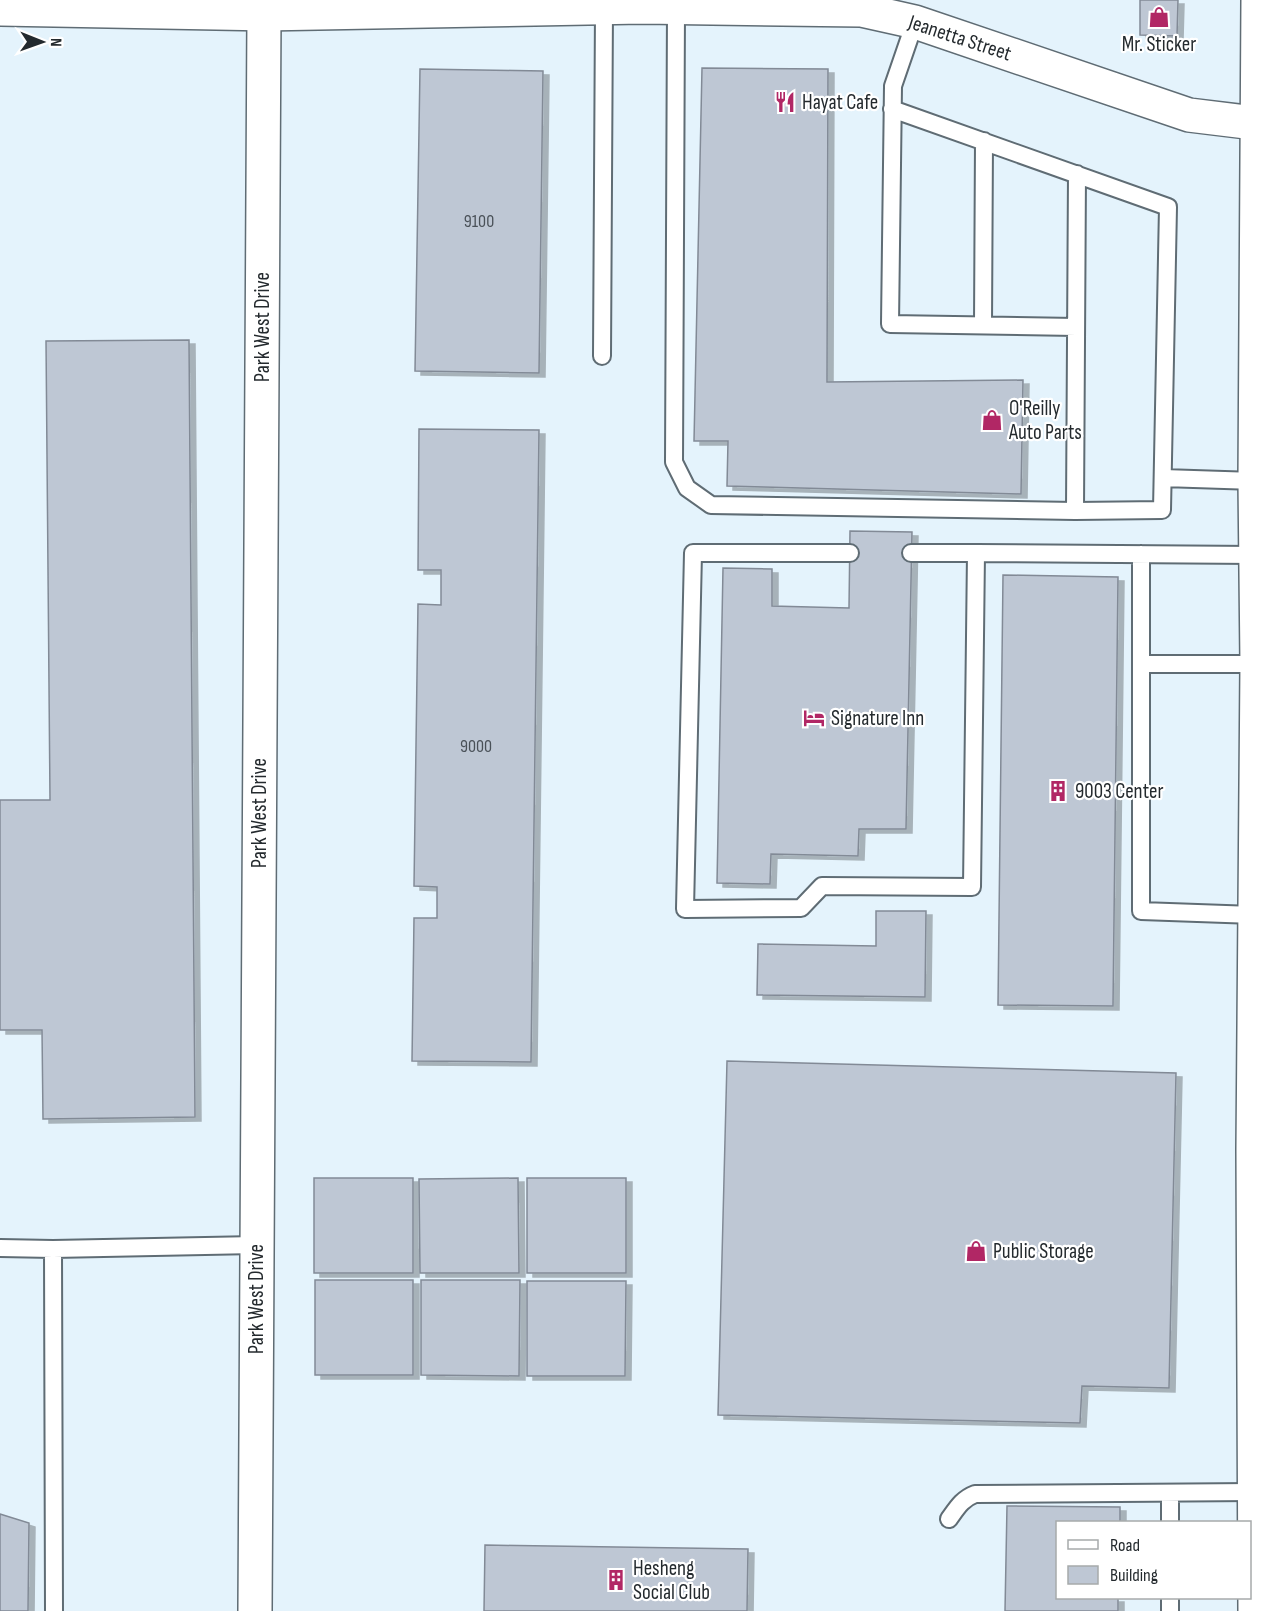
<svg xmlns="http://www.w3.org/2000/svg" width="1263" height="1611" viewBox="0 0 1263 1611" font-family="'Sofia Sans Condensed',sans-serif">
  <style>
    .building { fill: #bec7d4; stroke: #828a96; stroke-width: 1.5; filter: url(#shadow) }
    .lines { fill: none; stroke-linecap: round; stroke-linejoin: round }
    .lane-casing { stroke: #5f6c74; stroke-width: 20 }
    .street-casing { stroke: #5f6c74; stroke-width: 36 }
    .secondary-casing { stroke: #5f6c74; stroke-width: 36 }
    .primary-casing { stroke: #5f6c74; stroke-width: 36 }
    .lane { stroke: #fff; stroke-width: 16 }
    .street { stroke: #fff; stroke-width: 33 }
    .secondary { stroke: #fff; stroke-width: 33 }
    .primary { stroke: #fff; stroke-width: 33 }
    .labels { text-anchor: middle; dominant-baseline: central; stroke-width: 4.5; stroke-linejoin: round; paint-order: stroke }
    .number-label { font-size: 18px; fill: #4a5158 }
    .street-label { font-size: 21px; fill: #242a2e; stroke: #fff }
    .poi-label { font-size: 21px; fill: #242a2e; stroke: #fff; text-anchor: start }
  </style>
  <defs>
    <filter id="shadow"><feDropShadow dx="6" dy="4" stdDeviation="0" flood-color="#0004"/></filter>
  </defs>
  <rect width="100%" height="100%" fill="#e4f3fc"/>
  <path class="building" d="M1140,0h38l-1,36 -37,-1z
    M702,68l126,1 -1,313 196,-2 -2,114 -294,-8 1,-45h-34z
    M420,69l123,2 -4,302 -124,-2z
    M189,340l6,777 -152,2 -1,-89h-42v-230h50l-4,-459z
    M419,429l120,1 -8,632 -119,-1 2,-143h23v-31l-23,-1 4,-282 23,1v-35h-23z
    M850,531l62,1 -6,297h-47l-1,27 -87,-2 -1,30 -53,-1 6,-315 49,1v37l77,2z
    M1003,575l115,2 -5,429 -115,-1z
    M876,911h50l-1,86 -168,-2 1,-51 118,2z
    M727,1061l449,12 -7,315 -87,-2 -2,37 -362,-8z
    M314,1178h99v95h-99z
    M518,1178l1,95h-99l-1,-94z
    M527,1178h99v95h-99z
    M315,1280h98v95h-98z
    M421,1280h99l-1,96 -98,-1z
    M527,1281h99l-1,95h-98z
    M1007,1506l113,1v15h-62v76h60v13h-113z
    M0,1514l29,9 -1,88h-28z
    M485,1545l263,4 -1,62h-263z"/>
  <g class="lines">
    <defs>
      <path id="lane" d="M676,9l-2,453 13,26 24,17 364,6 87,-1 6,-303 -276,-98
        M915,22l-22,64 -3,238 186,3
        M983,325l1,-184
        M602,356l2,-348
        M1163,478l92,3
        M1075,511l2,-337
        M850,553h-157l-8,356 116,-1 21,-22 150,1 4,-334 280,2
        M911,553h65
        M1141,554v357l113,4
        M1142,664h115
        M0,1248l53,1 1,362
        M53,1249l203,-4
        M949,1519c8,-11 13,-20 26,-25l279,-2
        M1170,1522v-29
        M1170,1611v-13"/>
      <path id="street" d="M255,1611l9,-1597"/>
      <path id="secondary" d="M0,9l264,5 378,-7 219,3 54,12 274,93 74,9"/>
      <path id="primary" d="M1255,1611l-2,-462 4,-485 -2,-183 3,-481"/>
    </defs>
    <use href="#lane" class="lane-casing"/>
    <use href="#street" class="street-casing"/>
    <use href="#secondary" class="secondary-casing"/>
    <use href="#primary" class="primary-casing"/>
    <use href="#lane" class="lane"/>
    <use href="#street" class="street"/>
    <use href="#secondary" class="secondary"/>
    <use href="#primary" class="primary"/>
  </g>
  <defs>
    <symbol id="shop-bare" viewBox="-9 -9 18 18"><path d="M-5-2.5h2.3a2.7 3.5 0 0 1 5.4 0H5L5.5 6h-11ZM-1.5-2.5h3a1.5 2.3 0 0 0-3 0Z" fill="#b12765" stroke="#fff" stroke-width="2.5" paint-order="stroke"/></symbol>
    <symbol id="restaurant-bare" viewBox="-9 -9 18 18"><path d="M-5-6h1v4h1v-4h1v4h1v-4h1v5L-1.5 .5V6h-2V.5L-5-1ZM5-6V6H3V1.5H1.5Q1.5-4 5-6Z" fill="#b12765" stroke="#fff" stroke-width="2.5" paint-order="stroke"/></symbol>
    <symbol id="hotel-bare" viewBox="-9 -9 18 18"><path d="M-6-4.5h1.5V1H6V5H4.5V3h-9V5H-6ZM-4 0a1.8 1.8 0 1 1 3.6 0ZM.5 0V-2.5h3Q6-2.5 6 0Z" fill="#b12765" stroke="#fff" stroke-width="2.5" paint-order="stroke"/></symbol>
    <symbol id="building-bare" viewBox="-9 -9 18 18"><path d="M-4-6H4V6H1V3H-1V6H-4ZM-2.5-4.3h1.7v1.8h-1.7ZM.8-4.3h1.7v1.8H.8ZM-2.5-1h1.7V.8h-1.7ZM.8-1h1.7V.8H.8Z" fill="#b12765" stroke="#fff" stroke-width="2.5" paint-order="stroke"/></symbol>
  </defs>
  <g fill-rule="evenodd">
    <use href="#shop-bare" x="1144" y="2" width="30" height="30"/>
    <use href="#restaurant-bare" x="770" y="87" width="30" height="30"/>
    <use href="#shop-bare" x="977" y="405" width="30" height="30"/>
    <use href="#hotel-bare" x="799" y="703" width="30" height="30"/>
    <use href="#building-bare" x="1043" y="776" width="30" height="30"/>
    <use href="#shop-bare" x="961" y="1236" width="30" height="30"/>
    <use href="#building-bare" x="601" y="1565" width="30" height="30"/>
  </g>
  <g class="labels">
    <g class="number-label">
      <text x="479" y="221">9100</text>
      <text x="476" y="746">9000</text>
    </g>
    <g class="street-label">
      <text transform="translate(960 38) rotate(18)">Jeanetta Street</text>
      <text transform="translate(262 327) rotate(-90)">Park West Drive</text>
      <text transform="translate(259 813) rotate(-90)">Park West Drive</text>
      <text transform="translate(256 1299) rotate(-90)">Park West Drive</text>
    </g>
    <g class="poi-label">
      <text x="1159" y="44" text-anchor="middle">Mr. Sticker</text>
      <text x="802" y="102">Hayat Cafe</text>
      <text x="1009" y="408">O'Reilly<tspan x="1009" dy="24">Auto Parts</tspan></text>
      <text x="831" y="718">Signature Inn</text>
      <text x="1075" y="791">9003 Center</text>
      <text x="993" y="1251">Public Storage</text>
      <text x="633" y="1568">Hesheng<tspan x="633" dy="24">Social Club</tspan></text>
    </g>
  </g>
  <rect x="1056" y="1521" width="195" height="78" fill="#ffffff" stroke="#a7aaab" stroke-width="1.5"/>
  <rect x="1068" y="1540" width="30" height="9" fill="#ffffff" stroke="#a7aaab" stroke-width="1.5"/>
  <text x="1110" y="1551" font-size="18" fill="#242a2e">Road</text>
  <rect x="1068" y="1566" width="30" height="18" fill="#bec7d4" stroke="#a7aaab" stroke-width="1.5"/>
  <text x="1110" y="1581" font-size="18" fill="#242a2e">Building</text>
  <g transform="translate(42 42) rotate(91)" stroke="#ffffff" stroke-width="4.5" paint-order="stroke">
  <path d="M0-4.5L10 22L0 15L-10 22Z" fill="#242a2e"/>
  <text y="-9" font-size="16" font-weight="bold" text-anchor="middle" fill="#242a2e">N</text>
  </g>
</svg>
